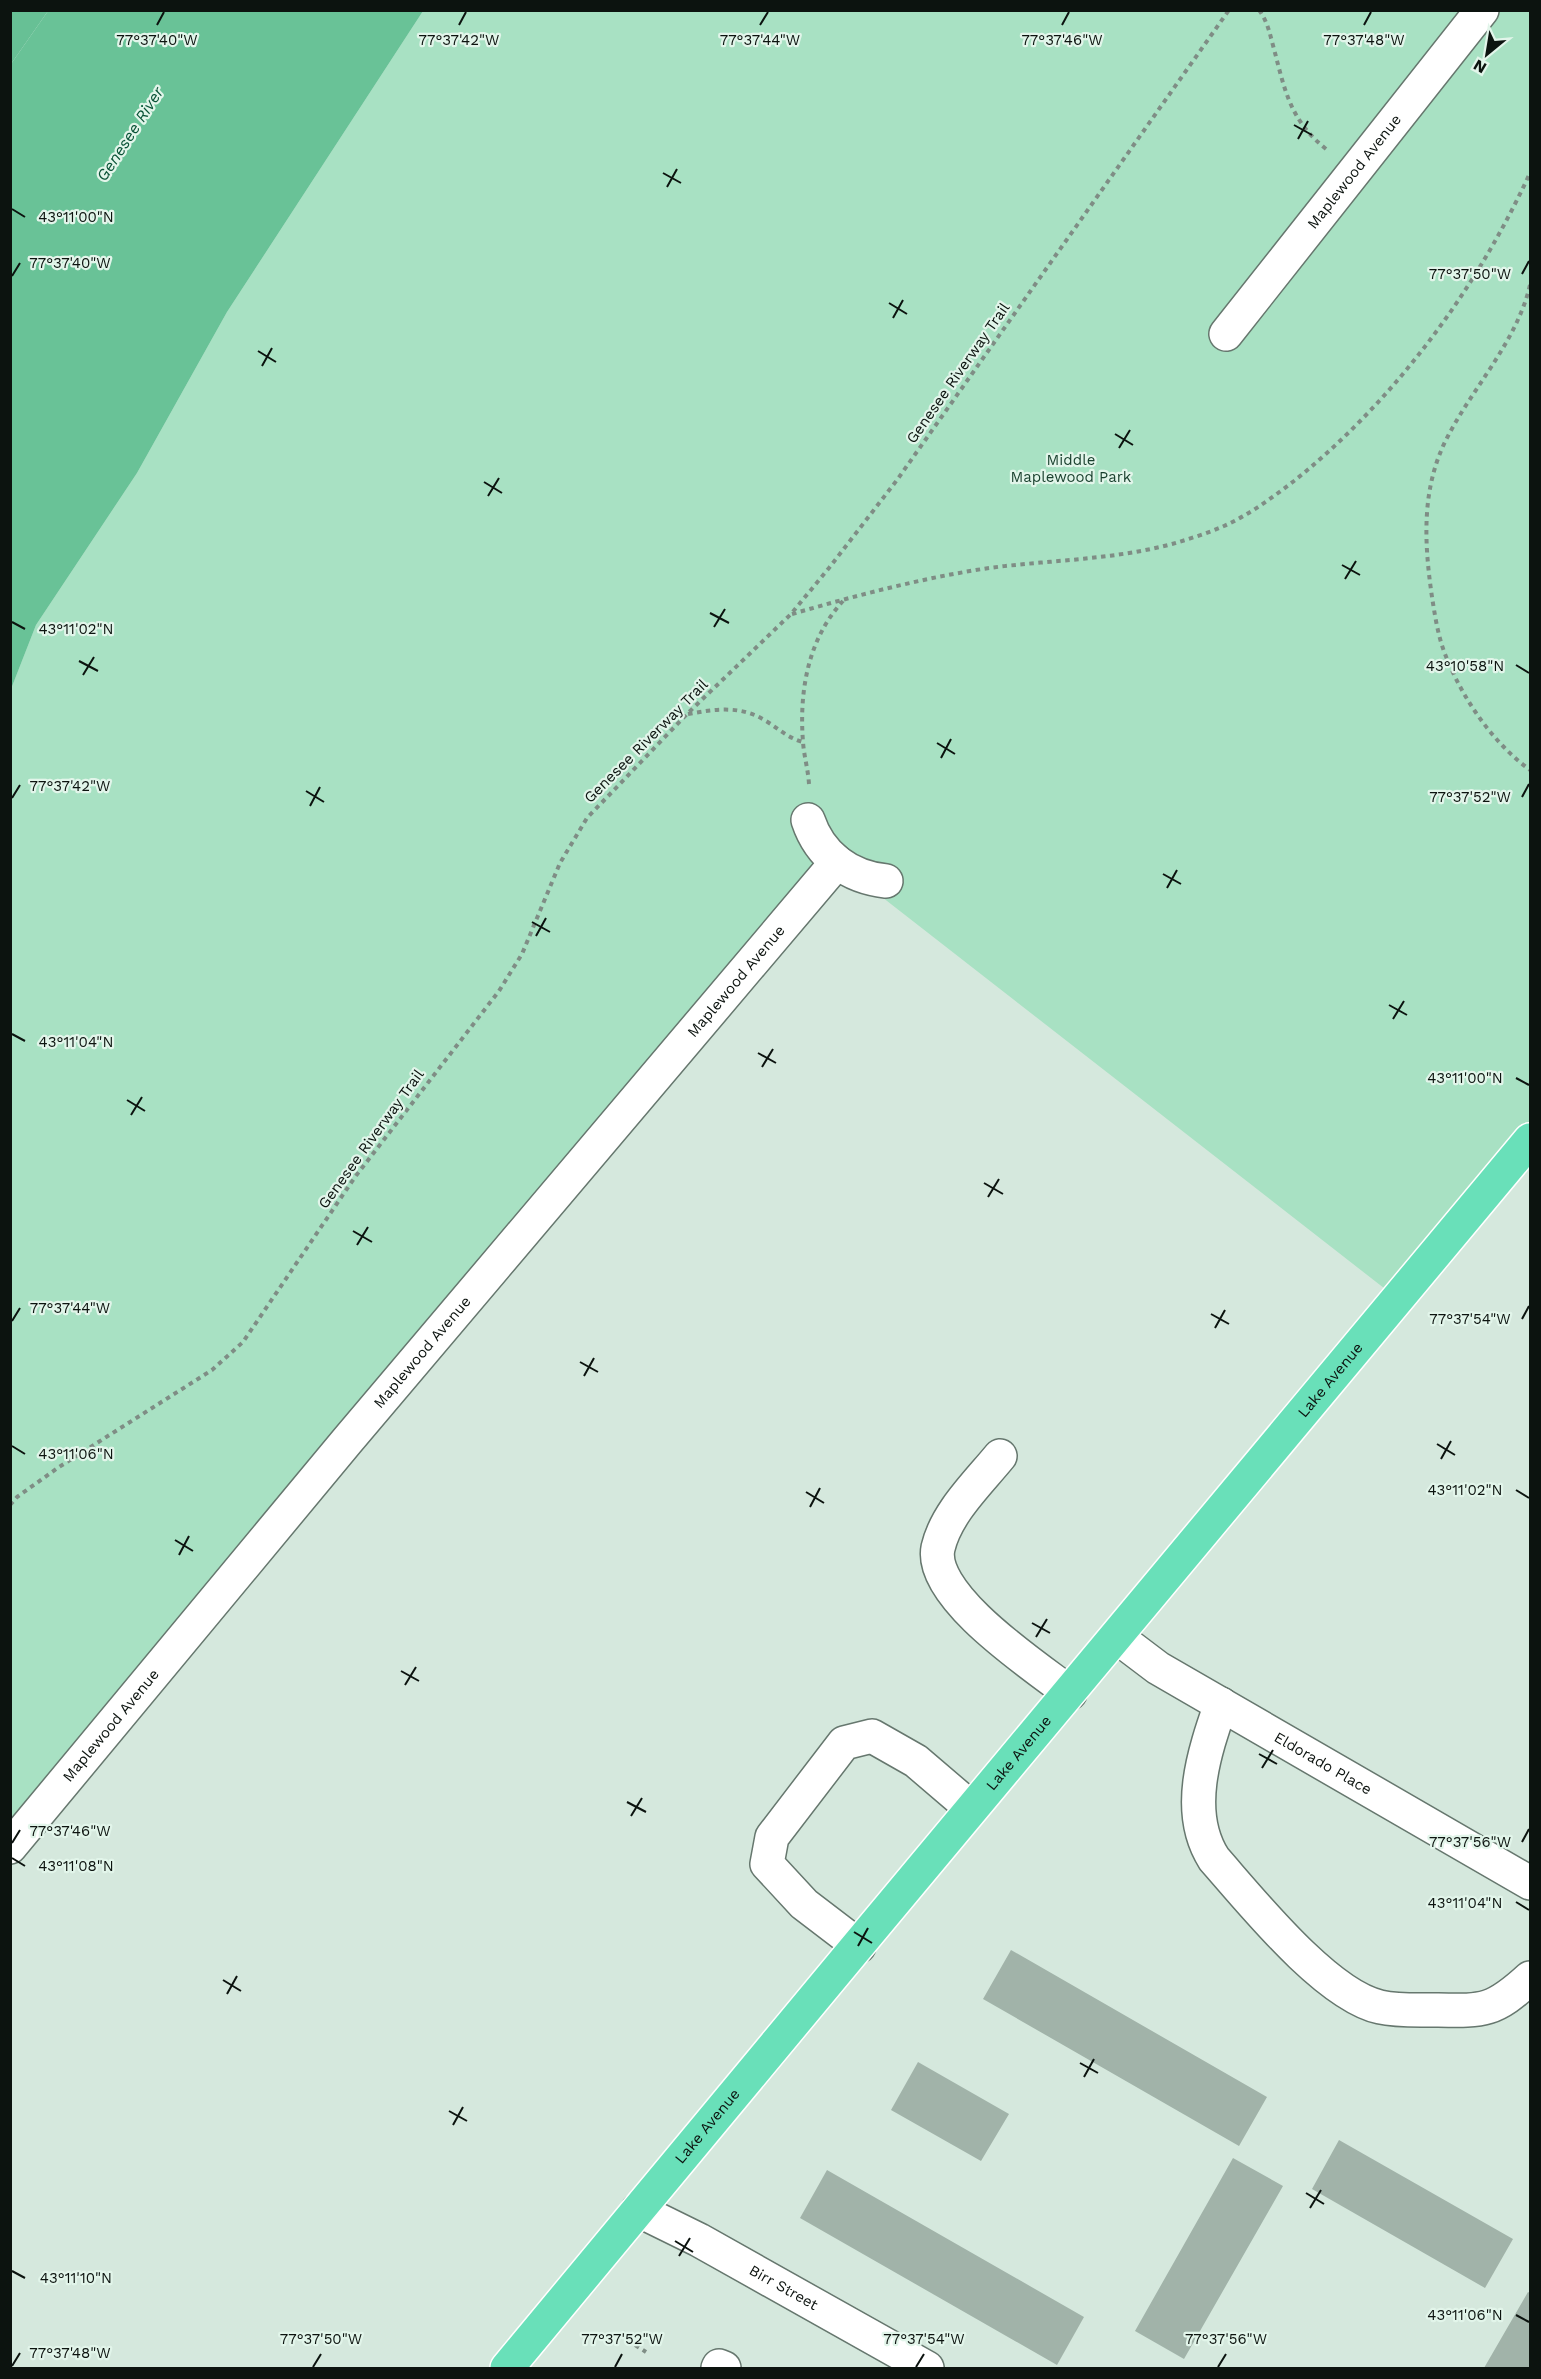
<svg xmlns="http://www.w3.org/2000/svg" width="1541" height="2379" viewBox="0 0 1541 2379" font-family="'Work Sans',sans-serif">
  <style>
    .green { fill: #a8e1c3 }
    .forest { fill: #67c095 }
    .water { fill: #69c297 }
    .building { fill: #a1b3a9 }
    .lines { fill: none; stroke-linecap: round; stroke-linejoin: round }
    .minor-casing { stroke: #66776e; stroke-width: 36 }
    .major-casing { stroke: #fff; stroke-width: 36 }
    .path { stroke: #7f8d85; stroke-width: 4; stroke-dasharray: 4.5 4.5; stroke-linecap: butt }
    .minor { stroke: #fff; stroke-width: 33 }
    .major { stroke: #69e0b9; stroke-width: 33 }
    .ticks { fill: none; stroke: #0c130f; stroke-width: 2 }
    .labels { text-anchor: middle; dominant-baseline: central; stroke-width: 4.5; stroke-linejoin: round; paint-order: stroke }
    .street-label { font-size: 15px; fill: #0c130f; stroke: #e2f5ea }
    .park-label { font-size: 15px; fill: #183f2d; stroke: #e2f5ea }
    .water-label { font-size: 16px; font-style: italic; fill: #0a5337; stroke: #e2f5ea }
    .ticks-label { font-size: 15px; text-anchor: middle; fill: #0c130f; stroke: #e2f5ea; stroke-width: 4.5; stroke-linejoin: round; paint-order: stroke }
  </style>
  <rect width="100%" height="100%" fill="#d5e8dd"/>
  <path class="green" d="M423,11h1107v1129l-132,159 -561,-437 -826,988v-1161l25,-64 101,-152 90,-161z"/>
  <path class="forest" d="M11,11h37l-37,53z"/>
  <path class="water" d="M48,11h375l-196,301 -90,161 -101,152 -25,64v-625z"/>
  <path class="building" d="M1011,1950l256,147 -28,49 -256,-147z
    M918,2062l91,52 -28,47 -90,-51z
    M1339,2140l174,99 -28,49 -173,-99z
    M1233,2158l50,28 -99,173 -49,-28z
    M827,2170l257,147 -27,48 -257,-147z
    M1528,2292l2,1v75h-46z"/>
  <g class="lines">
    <defs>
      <g id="minor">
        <path id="s1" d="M1226,334l256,-324"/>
        <path d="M808,820c12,36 41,57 78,61"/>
        <path d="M1000,1456c-22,27 -54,57 -62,92 -10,48 98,119 132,145"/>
        <path id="s2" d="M1117,1637l41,31 372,215"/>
        <path d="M1221,1704c-17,49 -37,108 -7,155 37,42 112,136 166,148 18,4 37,3 55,3 49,1 58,2 95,-32"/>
        <path id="s3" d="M10,1847l337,-406 490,-579"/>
        <path d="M859,1946l-55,-42 -37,-40 5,-27 72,-94 28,-7 44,25 55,47"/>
        <path id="s4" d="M638,2210l61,30 228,128"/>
        <path d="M718,2368l1,-2 5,2"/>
      </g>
      <g id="major">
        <path id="s5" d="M507,2368c339,-411 683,-818 1023,-1228"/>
      </g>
    </defs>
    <use href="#minor" class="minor-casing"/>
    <use href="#major" class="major-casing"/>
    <path class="path" d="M1259,10c9,12 11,25 15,39 11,42 16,71 52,100
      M1530,285c-13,56 -56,101 -82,151 -27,51 -24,106 -16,161 3,19 6,39 13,57 17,44 47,88 85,116
      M792,614c66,-19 130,-36 197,-46 61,-8 123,-8 183,-24 17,-5 36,-11 52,-18 25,-11 49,-29 70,-45 101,-81 182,-191 236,-308
      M688,714c28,-5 53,-9 78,7 13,8 22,17 37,21
      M809,784c-1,-15 -5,-28 -6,-42 -4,-51 5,-103 40,-141
      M10,1505l7,-8 42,-30 153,-97 31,-28 112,-165 144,-186 23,-37 38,-91 27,-45 100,-104 104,-100 38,-46 68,-88 332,-470
      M623,2332l9,11 14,9"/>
    <use href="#minor" class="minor"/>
    <use href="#major" class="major"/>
  </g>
  <path class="ticks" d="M157,25l7,-13M459,25l7,-13M760,25l8,-13M1062,25l7,-13M1364,25l7,-13M1294,125l18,10M1298,139l10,-18M663,173l18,10M667,187l10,-18M12,209l13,8M1522,274l7,-13M12,276l8,-13M889,303l18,11M893,318l10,-18M258,351l18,11M262,366l10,-18M1115,434l18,11M1119,448l11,-18M484,482l18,11M488,496l11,-18M1342,565l18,10M1345,579l11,-18M710,613l19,10M12,622l13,7M714,627l11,-18M79,661l19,10M1516,665l13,8M83,675l11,-18M937,743l18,11M941,758l10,-19M306,791l18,11M1522,797l7,-13M12,798l8,-13M310,806l10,-19M1163,874l18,10M1167,888l10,-18M532,922l18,10M536,936l10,-18M1389,1005l18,10M1393,1019l11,-18M12,1034l13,7M758,1053l18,10M762,1067l11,-18M1516,1078l13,7M127,1100l18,11M131,1115l11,-18M984,1183l19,11M988,1197l11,-18M353,1231l19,11M357,1245l11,-18M1211,1314l18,10M1522,1319l7,-13M12,1321l8,-13M1215,1328l10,-18M580,1362l18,10M584,1376l10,-18M1437,1444l18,11M12,1446l13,8M1441,1459l10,-18M1516,1490l13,8M806,1492l18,11M810,1507l10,-19M175,1540l18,11M179,1555l10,-19M1032,1623l18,10M1036,1637l11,-18M401,1671l18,10M405,1685l11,-18M1259,1754l18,10M1262,1768l11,-18M627,1802l19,10M631,1816l11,-18M1522,1842l7,-13M12,1843l8,-13M12,1858l13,8M1516,1902l13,8M854,1932l18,11M858,1946l10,-18M223,1980l18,11M227,1994l10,-18M1080,2063l18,10M1084,2077l10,-18M449,2111l18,10M453,2125l10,-18M1306,2193l18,11M1310,2208l11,-18M675,2241l18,11M679,2256l11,-18M12,2271l13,7M1516,2315l13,7M12,2366l8,-13M313,2367l8,-13M615,2367l7,-13M916,2367l8,-13M1218,2367l8,-13"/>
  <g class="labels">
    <g class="street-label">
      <text stroke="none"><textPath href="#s1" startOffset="207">Maplewood Avenue</textPath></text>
      <text transform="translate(958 373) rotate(-55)">Genesee Riverway Trail</text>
      <text transform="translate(646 741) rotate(-45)">Genesee Riverway Trail</text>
      <text stroke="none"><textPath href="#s3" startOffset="1130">Maplewood Avenue</textPath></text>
      <text transform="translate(371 1139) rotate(-54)">Genesee Riverway Trail</text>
      <text stroke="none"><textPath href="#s3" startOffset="644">Maplewood Avenue</textPath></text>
      <text stroke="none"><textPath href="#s5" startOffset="1286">Lake Avenue</textPath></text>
      <text stroke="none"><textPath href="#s3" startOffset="158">Maplewood Avenue</textPath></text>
      <text stroke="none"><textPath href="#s5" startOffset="800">Lake Avenue</textPath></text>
      <text stroke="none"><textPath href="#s2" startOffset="242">Eldorado Place</textPath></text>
      <text stroke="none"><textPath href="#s5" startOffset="314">Lake Avenue</textPath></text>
      <text stroke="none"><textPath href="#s4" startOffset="165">Birr Street</textPath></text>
    </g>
    <g class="park-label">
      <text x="1071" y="460">Middle<tspan x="1071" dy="17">Maplewood Park</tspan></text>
    </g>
    <g class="water-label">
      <text transform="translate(130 134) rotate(-57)">Genesee River</text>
    </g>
  </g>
  <g class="ticks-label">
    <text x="157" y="45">77°37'40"W</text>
    <text x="459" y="45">77°37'42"W</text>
    <text x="760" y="45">77°37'44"W</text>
    <text x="1062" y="45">77°37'46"W</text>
    <text x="1364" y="45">77°37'48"W</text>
    <text x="76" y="222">43°11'00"N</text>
    <text x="70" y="268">77°37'40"W</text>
    <text x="1470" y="279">77°37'50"W</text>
    <text x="76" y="634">43°11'02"N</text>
    <text x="1465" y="671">43°10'58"N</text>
    <text x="70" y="791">77°37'42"W</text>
    <text x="1470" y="802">77°37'52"W</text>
    <text x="76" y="1047">43°11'04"N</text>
    <text x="1465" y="1083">43°11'00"N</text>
    <text x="70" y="1313">77°37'44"W</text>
    <text x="1470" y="1324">77°37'54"W</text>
    <text x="76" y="1459">43°11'06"N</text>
    <text x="1465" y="1495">43°11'02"N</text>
    <text x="70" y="1836">77°37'46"W</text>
    <text x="1470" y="1847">77°37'56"W</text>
    <text x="76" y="1871">43°11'08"N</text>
    <text x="1465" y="1908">43°11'04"N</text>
    <text x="76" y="2283">43°11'10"N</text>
    <text x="1465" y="2320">43°11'06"N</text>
    <text x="321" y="2344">77°37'50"W</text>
    <text x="622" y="2344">77°37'52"W</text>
    <text x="924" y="2344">77°37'54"W</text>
    <text x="1226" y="2344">77°37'56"W</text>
    <text x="70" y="2358">77°37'48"W</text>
  </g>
  <rect width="1541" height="2379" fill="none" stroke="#0c130f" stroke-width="24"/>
  <g transform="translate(1487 54) rotate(210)" stroke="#e2f5ea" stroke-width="4.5" paint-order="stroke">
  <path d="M0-4.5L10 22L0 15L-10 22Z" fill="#0c130f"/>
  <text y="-9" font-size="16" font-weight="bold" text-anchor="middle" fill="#0c130f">N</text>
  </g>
</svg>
